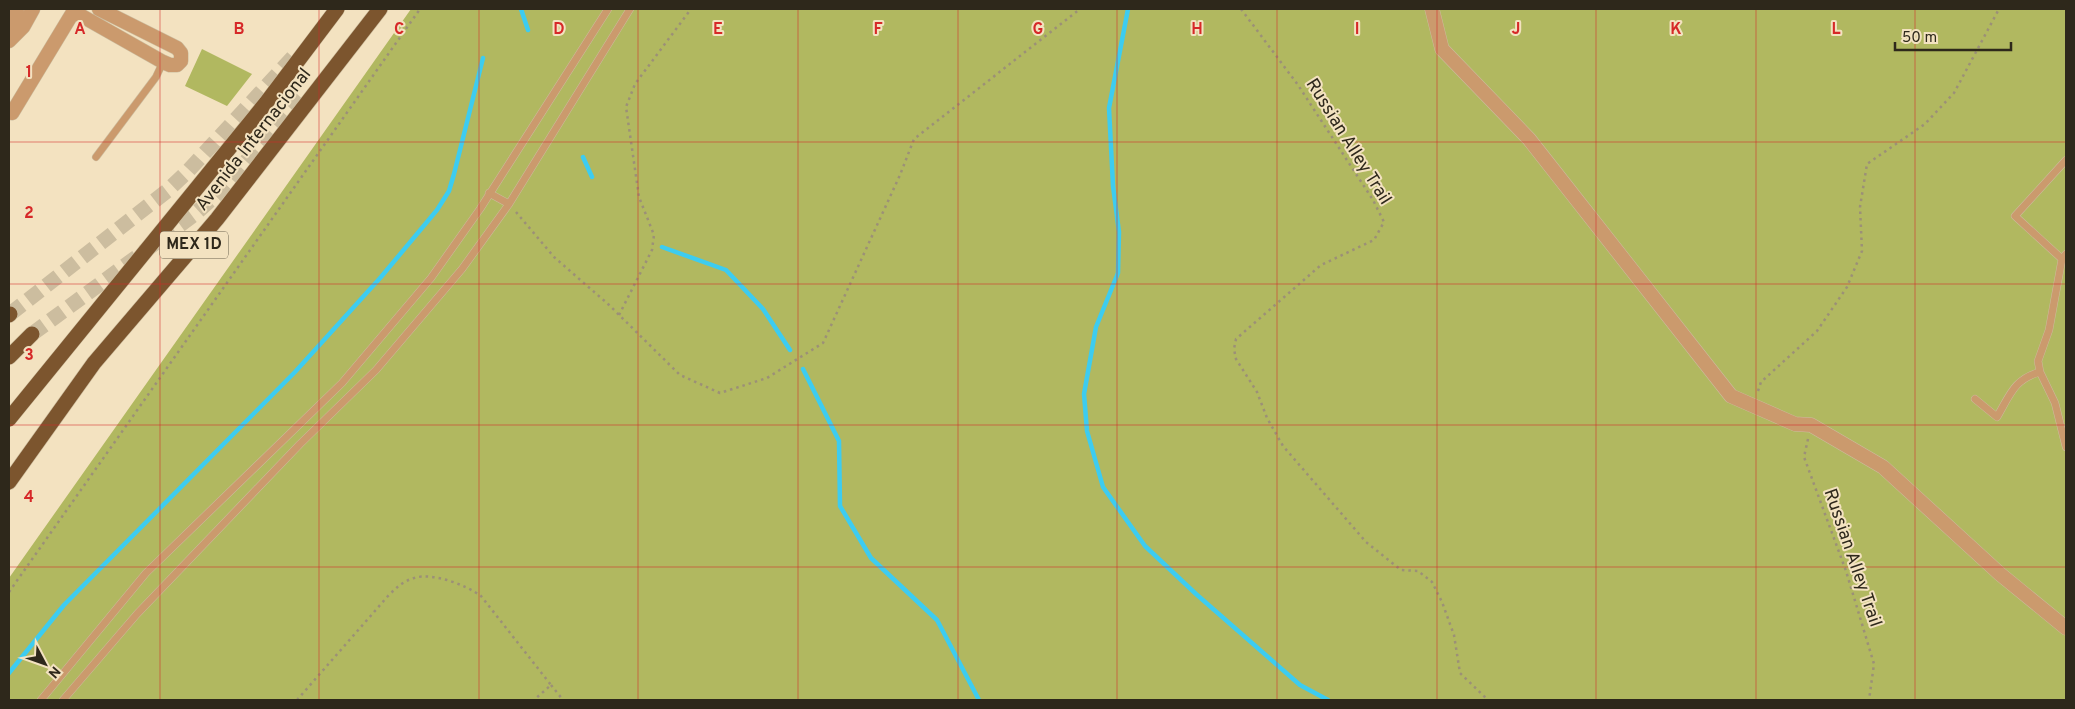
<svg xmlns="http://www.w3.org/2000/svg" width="2075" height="709" viewBox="0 0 2075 709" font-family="Overpass,sans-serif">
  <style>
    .green { fill: #b1b860 }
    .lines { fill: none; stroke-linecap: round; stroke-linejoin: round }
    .stream { stroke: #3dccf0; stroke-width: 4.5 }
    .highway-tunnel { stroke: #ccbd9f; stroke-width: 15; stroke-dasharray: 15 8; stroke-linecap: butt }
    .lane-casing { stroke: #ccbd9f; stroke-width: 8 }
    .street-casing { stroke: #ccbd9f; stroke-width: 15 }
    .highway-casing { stroke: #ccbd9f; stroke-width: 16 }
    .path { stroke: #9c9077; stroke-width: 2.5; stroke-dasharray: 2.5 4; stroke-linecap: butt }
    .lane { stroke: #cb9a6d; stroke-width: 7 }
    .street { stroke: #cb9a6d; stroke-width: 14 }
    .highway { stroke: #7c552e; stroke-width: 15 }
    .grid { fill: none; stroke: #d62828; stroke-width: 1; stroke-opacity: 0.55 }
    .labels { text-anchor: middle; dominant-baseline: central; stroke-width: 4; stroke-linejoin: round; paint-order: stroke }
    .shield { fill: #f3e2c0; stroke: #69604c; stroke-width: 1 }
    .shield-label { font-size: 16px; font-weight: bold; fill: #2e281b }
    .street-label { font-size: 18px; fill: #2e281b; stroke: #f3e2c0 }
    .grid-label { font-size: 16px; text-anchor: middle; font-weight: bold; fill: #d62828; stroke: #f3e2c0; stroke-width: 4; stroke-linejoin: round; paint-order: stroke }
  </style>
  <rect width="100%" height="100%" fill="#f3e2c0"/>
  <path class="green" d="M411,9h1655v691h-2057v-122z
    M202,49l50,25 -25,32 -42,-20z"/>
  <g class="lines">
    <path class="stream" d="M521,9l7,21
      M1128,9l-19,99 4,78 6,46 -1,41 -22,54 -12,67 3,37 16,56 42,59 51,48 104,91 28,15
      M583,157l9,20
      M662,247l64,23 37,39 27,41
      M803,369l36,72 1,65 31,52 66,62 42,80
      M9,673l55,-68 231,-233 86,-95 56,-67 12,-19 5,-17 29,-116"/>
    <path class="highway-tunnel" d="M10,314l157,-123 21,-20 108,-117
      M32,334l163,-120 21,-19 90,-101"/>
    <defs>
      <path id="lane" d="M96,157l60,-80 7,-15
        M489,193l20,11
        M2066,254l-4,5 -13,71 -11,31 2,11 15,31 11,44
        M2062,259l-47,-43 51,-56
        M1975,399l22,18c13,-22 17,-38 43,-45
        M41,700l105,-127 196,-190 89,-105 49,-69 128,-200
        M63,700l74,-86 163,-170 76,-74 86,-101 47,-65 121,-195"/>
      <path id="street" d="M77,9l3,6 83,47 7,3h7l4,-4v-8l-4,-5 -78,-39
        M1432,9l10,40 87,90 202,257 64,28 16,1 72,42 117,107 66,54
        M10,39l-1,-9 8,-21
        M9,41l14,-14 10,-18
        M12,113l63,-104"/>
      <path id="highway" d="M9,315l1,-1
        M9,357l23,-23
        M9,419l257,-316 71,-94
        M9,482l85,-119 123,-144 163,-210"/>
    </defs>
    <use href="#lane" class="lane-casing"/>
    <use href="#street" class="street-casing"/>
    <use href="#highway" class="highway-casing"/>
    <path class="path" d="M1241,9l57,76 75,115 11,22 -10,18 -53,25 -85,74 -2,10 2,10 21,33 10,26 16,28 83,96 35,28 17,1 14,11 10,20 12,33 6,38 28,27
      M516,212l38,45 54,47 72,71 40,18 47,-15 56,-35 77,-168 14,-36 166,-130
      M619,315l33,-65 2,-15 -15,-38 -13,-90 9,-23 56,-75
      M1758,391l3,-9 56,-51 30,-44 15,-36 -2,-44 7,-43 58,-40 29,-31 45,-84
      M1808,439l-4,18 42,114 28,93 -5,36
      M9,592l411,-583
      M551,685l12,15
      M297,700l91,-104c8,-8 15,-15 26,-18 19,-6 52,7 67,18l70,89 -17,15"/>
    <use href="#lane" class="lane"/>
    <use href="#street" class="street"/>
    <use href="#highway" class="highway"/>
  </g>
  <path class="grid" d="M160,9v691M319,9v691M479,9v691M638,9v691M798,9v691M958,9v691M1117,9v691M1277,9v691M1437,9v691M1596,9v691M1756,9v691M1915,9v691M9,142h2057M9,284h2057M9,425h2057M9,567h2057"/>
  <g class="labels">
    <rect class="shield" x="160" y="231.5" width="68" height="27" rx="4"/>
    <g class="shield-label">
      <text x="194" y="245">MEX 1D</text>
    </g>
    <g class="street-label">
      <text transform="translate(254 140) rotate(-52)">Avenida Internacional</text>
      <text transform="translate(1348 142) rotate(58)">Russian Alley Trail</text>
      <text transform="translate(1852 558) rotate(71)">Russian Alley Trail</text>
    </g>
  </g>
  <g class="grid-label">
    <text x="80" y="34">A</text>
    <text x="239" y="34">B</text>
    <text x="399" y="34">C</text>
    <text x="559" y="34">D</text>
    <text x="718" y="34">E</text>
    <text x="878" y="34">F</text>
    <text x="1038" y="34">G</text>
    <text x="1197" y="34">H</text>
    <text x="1357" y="34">I</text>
    <text x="1516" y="34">J</text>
    <text x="1676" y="34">K</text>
    <text x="1836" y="34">L</text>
    <text x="29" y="77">1</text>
    <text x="29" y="218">2</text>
    <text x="29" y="360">3</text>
    <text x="29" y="502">4</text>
  </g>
  <rect width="2075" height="709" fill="none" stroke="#2e281b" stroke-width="20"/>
  <g transform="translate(45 664) rotate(131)" stroke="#f3e2c0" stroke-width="4" paint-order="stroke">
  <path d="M0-4L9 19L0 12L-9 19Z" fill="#2e281b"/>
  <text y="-8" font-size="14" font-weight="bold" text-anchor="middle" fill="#2e281b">N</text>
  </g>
  <path d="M1895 42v8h116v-8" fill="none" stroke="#2e281b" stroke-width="2.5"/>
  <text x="1902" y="42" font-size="15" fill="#2e281b" stroke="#f3e2c0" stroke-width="4" paint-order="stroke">50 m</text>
</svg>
